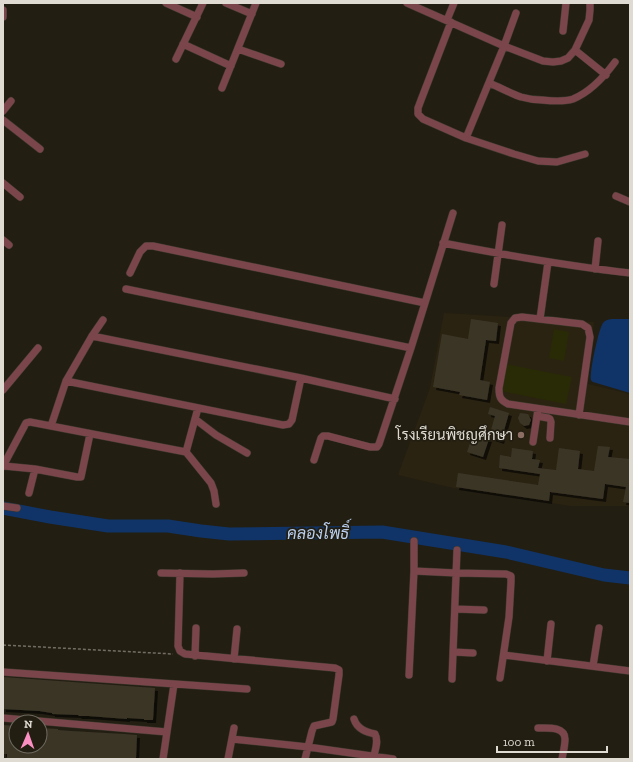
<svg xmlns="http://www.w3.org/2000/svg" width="633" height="762" viewBox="0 0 633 762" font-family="'Zilla Slab',Sarabun,serif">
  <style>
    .built { fill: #2b2311 }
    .green { fill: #282b06 }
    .water { fill: #103467 }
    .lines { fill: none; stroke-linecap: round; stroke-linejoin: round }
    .river { stroke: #103467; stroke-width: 13 }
    .building { fill: #3b3528; filter: url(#shadow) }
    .minor-casing { stroke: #3d382d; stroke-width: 8 }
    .path { stroke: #736e64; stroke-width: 1.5; stroke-dasharray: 3 2; stroke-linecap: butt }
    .minor { stroke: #7a464c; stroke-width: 7 }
    .education-dot { fill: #8d6e63; stroke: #231e12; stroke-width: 1.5 }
    .labels { text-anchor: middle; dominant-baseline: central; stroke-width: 3.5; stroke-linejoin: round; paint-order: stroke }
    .poi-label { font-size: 15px; fill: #dfdbd3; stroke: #231e12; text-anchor: end }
    .water-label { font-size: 16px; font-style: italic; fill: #b8ceef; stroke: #231e12 }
  </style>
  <defs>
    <filter id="shadow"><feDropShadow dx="3" dy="3" stdDeviation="0" flood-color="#0009"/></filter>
  </defs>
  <rect width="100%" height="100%" fill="#231e12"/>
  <path class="built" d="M444,313l150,9 -6,62 42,10v112h-59l-117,-18 -56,-13 32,-87z"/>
  <path class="green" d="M554,329l15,3 -5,29 -15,-3z
    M506,364l66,13 -6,27 -65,-13z"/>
  <path class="water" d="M615,319h15v74l-37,-11c-1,-1 -2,-1 -2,-2 -2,-7 8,-52 12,-57 3,-4 8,-4 12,-4z"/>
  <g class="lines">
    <path class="river" d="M3,508l47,9 58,9h60l33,5 28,3 153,-2 124,20 98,23 26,3"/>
  </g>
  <path class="building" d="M471,319l27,4 -2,18 -10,-1 -6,40 10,2 -3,18 -28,-5 1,-3 -27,-5 9,-53 26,5z
    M490,407l19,6 -8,28 -12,-4 6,-21 -7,-2z
    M520,413l8,1 3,6 -2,5 -5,1 -4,-3 -2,-5z
    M473,434l16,5 -6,18 -16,-5z
    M598,446l12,1 -2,10 22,2v44l-7,-1 3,-15 -21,-3 -2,15 -53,-7 -1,9 -93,-14 2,-14 80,12 2,-11 -41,-6 1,-13 11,2 1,-9 21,3 -1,8 8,1 -2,8 18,2 3,-22 21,3 -2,18 16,2z
    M3,677l152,11 -2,32h-9v-1l-17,-1v1l-39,-3h-10l1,-1 -27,-1v-1l-13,-2 -36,-2z
    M3,725l13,1v20l24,2v-20l18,1v1l13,1 53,3 13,1 -1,24h-129v-5h-4z"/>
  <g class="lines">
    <defs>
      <path id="minor" d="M166,3l31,14
        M226,3l26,11
        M407,3l97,43 39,15 10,1 8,-1 7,-3 7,-8 14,-30 1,-10v-7
        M3,10v7
        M447,20l7,-17
        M451,22l-30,78 -3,8v6l5,5 43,19 48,16 24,7 19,1 28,-8
        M563,31l3,-28
        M183,44l48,22
        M238,49l43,15
        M575,50l31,25
        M176,59l27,-56
        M489,83c10,4 21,10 32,14 7,2 14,3 21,3 10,1 22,2 31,-1 17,-7 31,-22 42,-37
        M222,88l34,-85
        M3,111l8,-10
        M3,120l37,29
        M466,138l38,-92 12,-33
        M3,183l17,14
        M616,196l14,6
        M3,240l6,5
        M443,243c62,12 124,23 187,30
        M595,269l3,-28
        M130,273l10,-21 6,-6h7l272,57
        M494,284l8,-59
        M126,289l285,59
        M540,319l8,-57
        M92,336l209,42 94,21
        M66,381l217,44 6,-1 3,-4 9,-42
        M3,390l35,-42
        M579,415l11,-78 -2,-9 -6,-4 -60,-7 -7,1 -4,5 -12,65c0,9 1,12 9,16l122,18
        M537,416l11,2 2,1 1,3 -1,16
        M195,419l21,16 31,18
        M51,426l15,-45 26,-45 11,-16
        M533,442l5,-33
        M186,452l12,-44
        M314,460l7,-22 2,-2h5l42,11h7l2,-3 32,-96 42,-135
        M3,466l23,-43 4,-1 21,4 135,26 25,31 3,8 2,13
        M4,466l31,3 42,8h4l9,-43
        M29,493l6,-24
        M3,506l14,2
        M414,571l42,2 50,1 5,2v6l-2,35 -9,61
        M161,573l52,1 31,-1
        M180,573l-2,73 2,5 5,3 150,14 4,2v5l-6,44 -1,3 -18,4 -2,5 -7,28
        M455,609l29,1
        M453,652l20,1
        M504,655l126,16
        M195,656l1,-28
        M234,659l3,-30
        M547,661l4,-37
        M593,666l6,-38
        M3,672l244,17
        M409,675l5,-104v-30
        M452,679l5,-129
        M3,718l164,14
        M354,719c3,10 12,13 21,15 4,7 0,17 -2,25
        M538,728c9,0 27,-2 27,11 0,7 -2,14 -3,20
        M232,739l76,8 85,12
        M163,759l11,-75
        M228,759l6,-31"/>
    </defs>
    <use href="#minor" class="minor-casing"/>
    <path class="path" d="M3,645l170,9"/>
    <use href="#minor" class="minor"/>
  </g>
  <circle class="education-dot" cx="521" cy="435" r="4"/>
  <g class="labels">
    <g class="poi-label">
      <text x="513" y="435">โรงเรียนพิชญศึกษา</text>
    </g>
    <g class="water-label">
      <text x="318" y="533">คลองโพธิ์</text>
    </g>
  </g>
  <rect width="633" height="762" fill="none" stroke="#dfdbd3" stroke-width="8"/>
  <g transform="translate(28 734) rotate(2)"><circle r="19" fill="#231e12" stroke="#6e6a5f"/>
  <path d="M0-3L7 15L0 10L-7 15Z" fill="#fc8fc2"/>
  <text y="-6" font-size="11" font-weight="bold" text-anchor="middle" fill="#dfdbd3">N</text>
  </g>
  <path d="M497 746v6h110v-6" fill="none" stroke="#dfdbd3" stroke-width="2"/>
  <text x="503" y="746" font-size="12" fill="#dfdbd3" stroke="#231e12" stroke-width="3" paint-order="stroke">100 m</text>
</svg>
